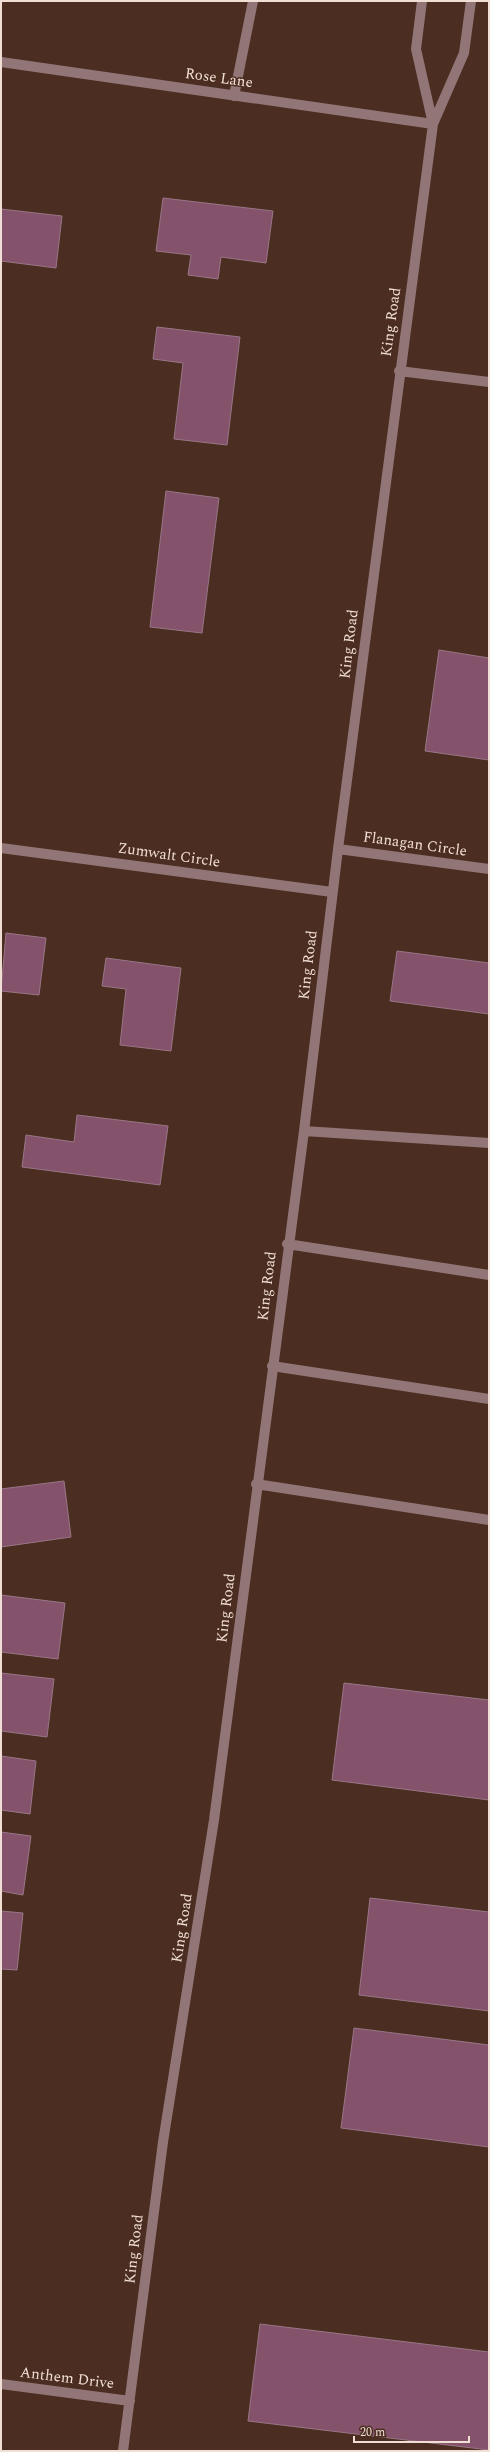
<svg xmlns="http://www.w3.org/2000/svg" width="490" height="2452" viewBox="0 0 490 2452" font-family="Spectral,serif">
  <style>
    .building { fill: #85526b; stroke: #997686 }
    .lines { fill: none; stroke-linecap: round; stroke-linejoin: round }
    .minor { stroke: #927677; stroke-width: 10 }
    .labels { text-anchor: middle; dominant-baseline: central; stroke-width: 3; stroke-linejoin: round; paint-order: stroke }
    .street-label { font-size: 15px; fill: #f1ded5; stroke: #4b2e21 }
  </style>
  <rect width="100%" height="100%" fill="#4b2e21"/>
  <path class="building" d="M163,198l110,13 -7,52 -45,-6 -3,22 -30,-4 3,-20 -35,-4z
    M1,209l61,7 -6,52 -55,-7z
    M157,327l83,10 -13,108 -53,-6 9,-76 -30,-4z
    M166,491l53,7 -17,135 -52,-6z
    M439,650l50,8v102l-64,-9z
    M6,933l40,5 -7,57 -38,-4z
    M397,951l92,12v51l-99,-13z
    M106,958l75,10 -10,83 -51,-6 6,-56 -24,-3z
    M77,1115l91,11 -8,59 -138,-18 4,-32 48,7z
    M64,1481l7,56 -70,10v-58z
    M1,1595l64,8 -7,56 -57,-7z
    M1,1673l53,6 -7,58 -46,-6z
    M344,1683l145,17v100l-157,-20z
    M1,1756l35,5 -6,53 -29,-4z
    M1,1832l30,4 -8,59 -22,-4z
    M370,1898l119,14v99l-130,-16z
    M1,1911l22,2 -6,57 -16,-1z
    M354,2028l135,17v102l-148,-19z
    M260,2324l229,28v98l-241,-29z"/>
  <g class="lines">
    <path class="minor" d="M422,1l-6,48 17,75
      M1,62l432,62
      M234,96l19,-95
      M399,371l90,11
      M1,848l331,44
      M338,849l151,20
      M304,1131l185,12
      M287,1244l202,31
      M272,1366l217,33
      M256,1484l233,36
      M1,2384l129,17
      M123,2451l40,-309 51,-322 90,-689 34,-282 95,-725 31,-71 7,-52"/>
  </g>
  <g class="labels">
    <g class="street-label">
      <text transform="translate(219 78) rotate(8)">Rose Lane</text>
      <text transform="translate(391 322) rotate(-82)">King Road</text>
      <text transform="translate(349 644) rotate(-83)">King Road</text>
      <text transform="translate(415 844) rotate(8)">Flanagan Circle</text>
      <text transform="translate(169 855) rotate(8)">Zumwalt Circle</text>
      <text transform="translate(308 965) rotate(-83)">King Road</text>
      <text transform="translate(267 1286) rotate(-83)">King Road</text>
      <text transform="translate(226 1608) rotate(-83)">King Road</text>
      <text transform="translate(182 1928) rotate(-81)">King Road</text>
      <text transform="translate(134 2249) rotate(-83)">King Road</text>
      <text transform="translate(67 2378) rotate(7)">Anthem Drive</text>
    </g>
  </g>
  <rect width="490" height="2452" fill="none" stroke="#f1ded5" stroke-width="4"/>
  <path d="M354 2436v6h115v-6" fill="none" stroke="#f1ded5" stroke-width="2"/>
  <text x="360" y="2436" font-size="12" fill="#f1ded5" stroke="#4b2e21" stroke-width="3" paint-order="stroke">20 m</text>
</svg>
